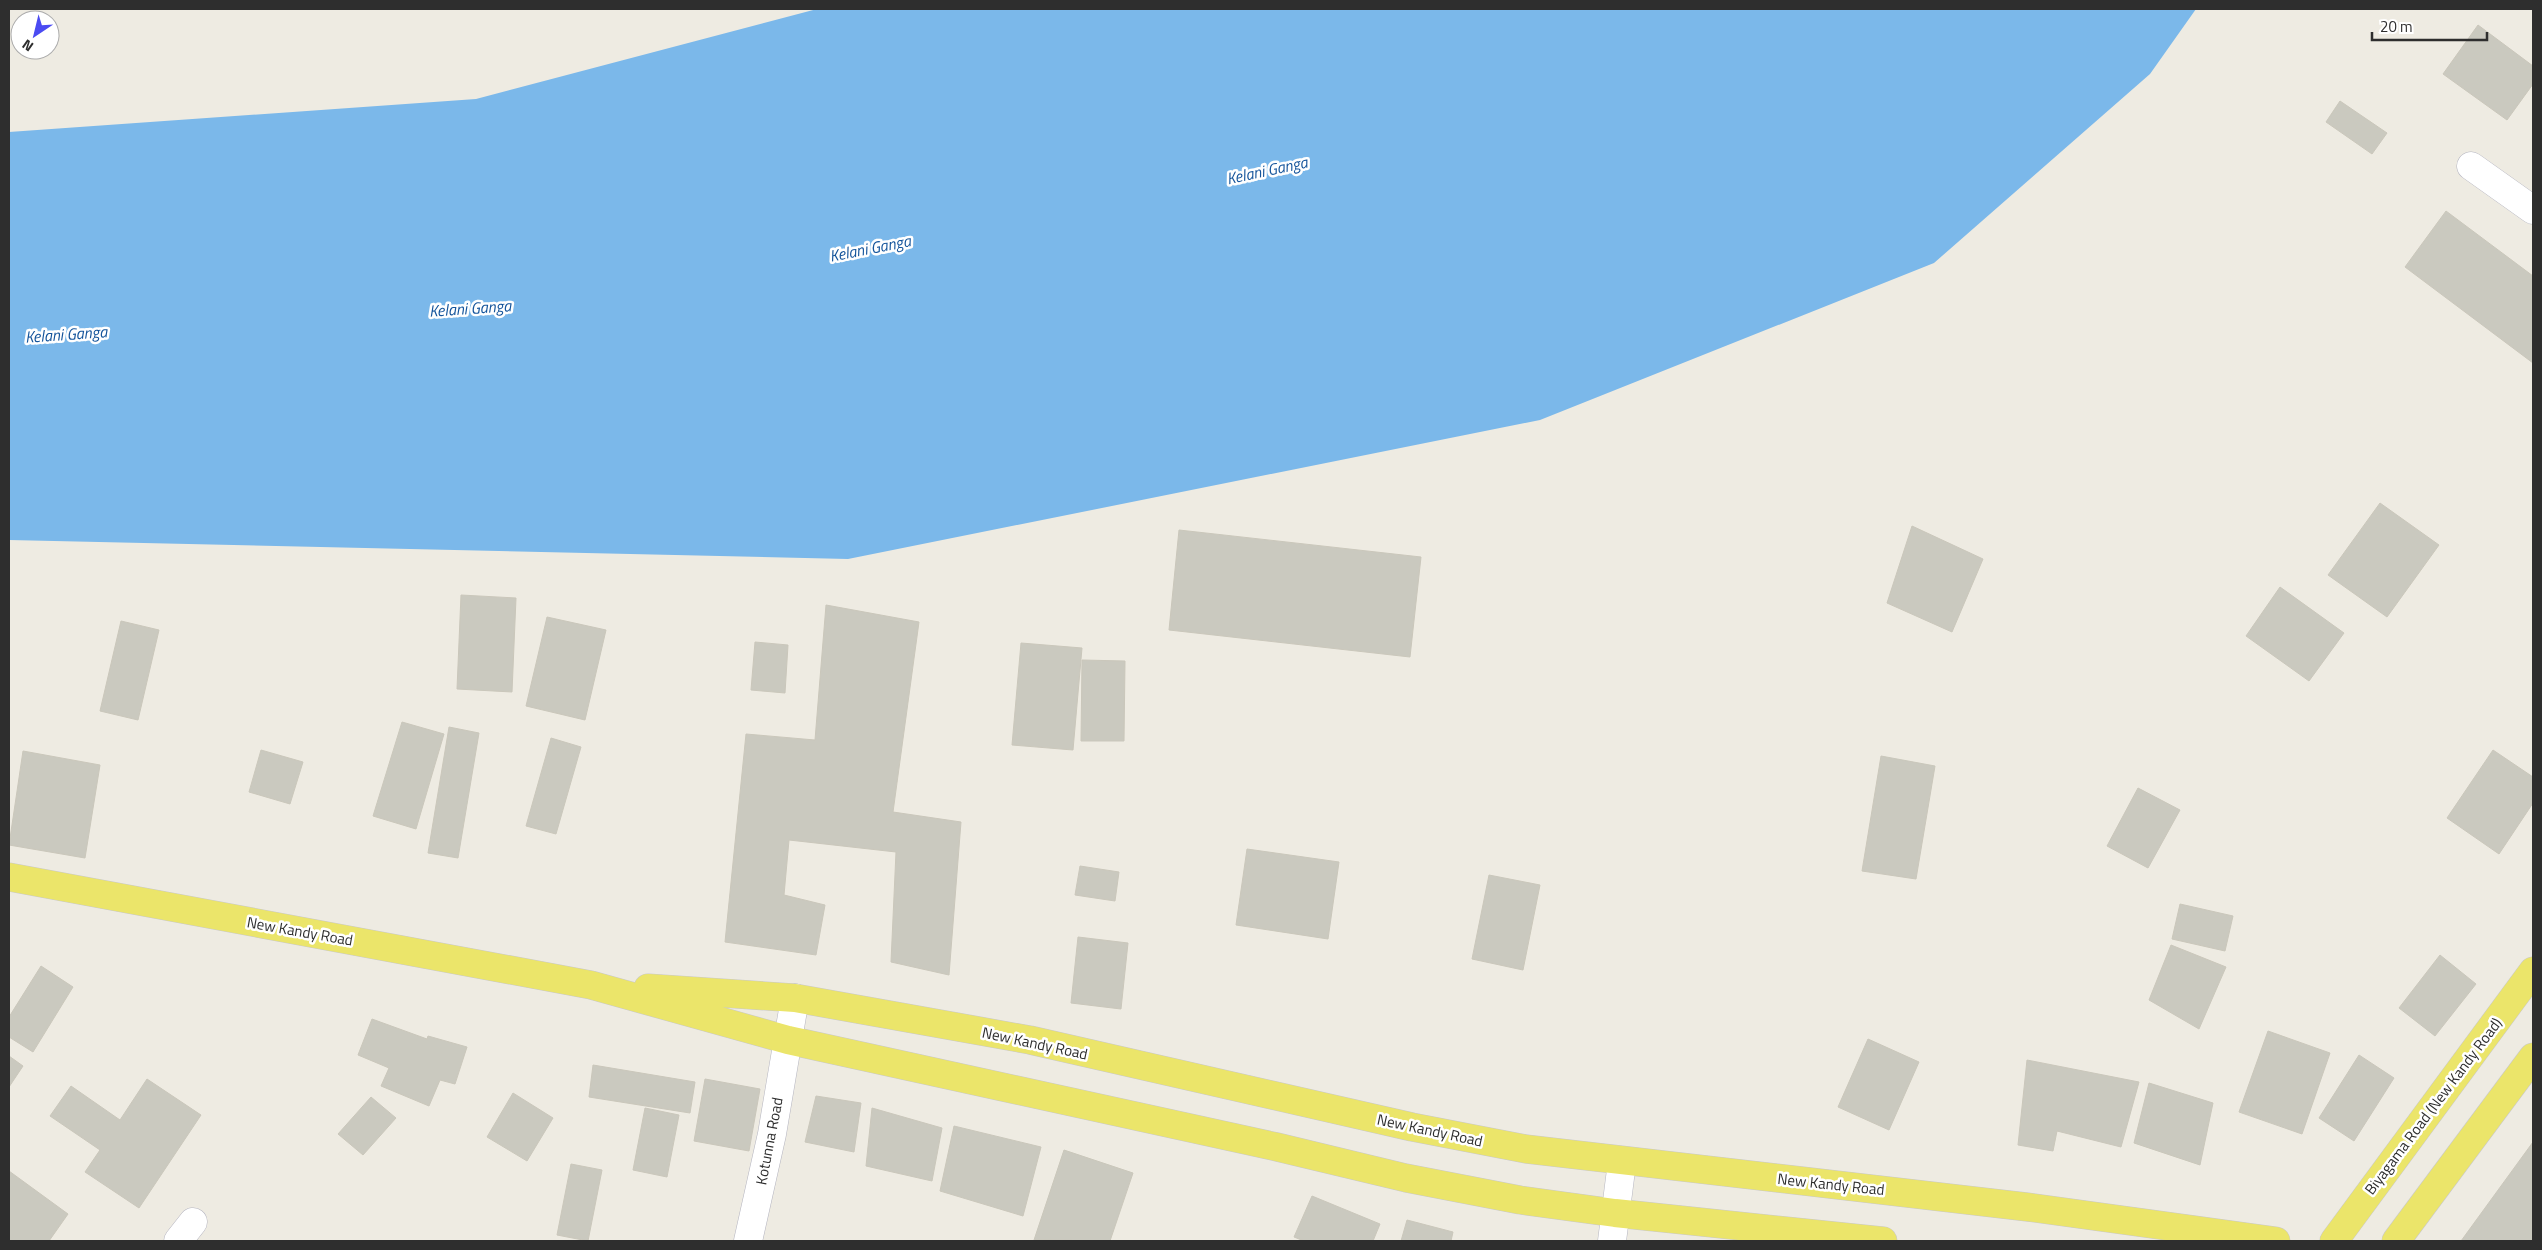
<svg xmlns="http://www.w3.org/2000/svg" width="2542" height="1250" viewBox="0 0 2542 1250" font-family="'Titillium Web',sans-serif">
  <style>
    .water { fill: #7bb8ea }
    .building { fill: #cac9bf; stroke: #cac7bb }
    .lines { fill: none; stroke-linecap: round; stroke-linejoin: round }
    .minor-casing { stroke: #b5b5c0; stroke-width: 29 }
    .primary-casing { stroke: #c9c9c9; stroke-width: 29 }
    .minor { stroke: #fff; stroke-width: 28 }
    .primary { stroke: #ebe56a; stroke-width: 28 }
    .labels { text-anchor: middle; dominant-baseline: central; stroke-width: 5; stroke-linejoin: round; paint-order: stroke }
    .street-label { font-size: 15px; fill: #2e2e2e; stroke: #fff }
    .water-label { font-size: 16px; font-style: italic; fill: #14549b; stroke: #fff }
  </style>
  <rect width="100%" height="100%" fill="#eeebe2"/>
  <path class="water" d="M817,9h1379l-46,65 -216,189 -394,157 -692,139 -839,-19v-408l467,-33z"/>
  <path class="building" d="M2478,25l55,41v18l-26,36 -64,-46z
    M2340,101l47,32 -15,21 -46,-32z
    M2446,211l87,65v87l-128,-96z
    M2380,503l59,42 -52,72 -59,-42z
    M1912,526l71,33 -31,73 -65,-29z
    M1179,530l242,27 -11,100 -241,-27z
    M2280,587l64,46 -35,48 -63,-45z
    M461,595l55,3 -4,94 -55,-3z
    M826,605l93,17 -26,190 68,10 -12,153 -58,-13 5,-110 -107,-12 -5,55 41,10 -9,50 -91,-13 21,-208 69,6z
    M547,617l59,13 -21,90 -59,-14z
    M121,621l38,9 -21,90 -38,-9z
    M755,642l33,3 -3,48 -34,-3z
    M1021,643l61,5 -9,102 -61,-5z
    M1082,660l43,1 -1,80h-43z
    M402,722l42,12 -28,95 -43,-13z
    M449,727l30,6 -21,125 -30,-5z
    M551,738l30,9 -25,87 -30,-8z
    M261,750l42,12 -13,42 -41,-12z
    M2493,750l40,27v26l-34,51 -52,-36z
    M23,751l77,14 -15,93 -76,-13z
    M1881,756l54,10 -19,113 -54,-8z
    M2138,788l42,22 -32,58 -41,-22z
    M1247,849l92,13 -11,77 -92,-14z
    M1080,866l39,6 -4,29 -40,-6z
    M1489,875l51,10 -17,85 -51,-11z
    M2180,904l53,12 -8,35 -53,-12z
    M1078,937l50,6 -7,66 -50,-6z
    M2171,945l55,22 -27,62 -50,-29z
    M2440,955l36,29 -41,52 -36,-28z
    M41,966l32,21 -40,65 -24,-15v-20z
    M372,1019l55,20 1,-3 39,11 -12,37 -15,-4 -11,26 -48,-20 8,-18 -31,-13z
    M2268,1031l62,22 -28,81 -63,-22z
    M1868,1039l51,23 -30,68 -51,-23z
    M2359,1055l35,23 -40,63 -35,-23z
    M9,1056l14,10 -14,21z
    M2027,1060l112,22 -18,65 -64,-16 -4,20 -35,-6z
    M593,1065l102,17 -5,31 -101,-16z
    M147,1079l54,36 -62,93 -54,-36 15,-22 -50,-34 21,-30 49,34z
    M705,1079l55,10 -11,62 -55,-10z
    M2149,1083l64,20 -13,62 -66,-22z
    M513,1093l40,25 -26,43 -40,-24z
    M816,1096l45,7 -7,49 -49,-10z
    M371,1097l25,21 -33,37 -25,-21z
    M645,1108l34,7 -12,62 -34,-7z
    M872,1108l70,20 -10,53 -66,-15z
    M954,1126l87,21 -18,69 -83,-25z
    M2533,1142v99h-72z
    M1064,1150l69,23 -23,68 -76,-1z
    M571,1164l31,6 -14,71 -31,-6z
    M9,1171l59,43 -19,27h-40z
    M1312,1196l68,28 -7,17h-69l-10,-4z
    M1407,1220l46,12 -2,9h-50z"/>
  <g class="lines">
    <defs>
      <path id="minor" d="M2471,166l62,44
        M178,1241l15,-19
        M748,1241l24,-107 23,-136
        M1612,1241l10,-79"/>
      <path id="primary" d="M9,877l582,108 197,55 489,107 129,31 114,22 95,13 268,28
        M648,988l147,10 235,42 382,87 114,22 501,58 249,34
        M2334,1241l199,-270
        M2396,1241l137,-184"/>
    </defs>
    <use href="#minor" class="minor-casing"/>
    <use href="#primary" class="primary-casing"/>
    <use href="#minor" class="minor"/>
    <use href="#primary" class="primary"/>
  </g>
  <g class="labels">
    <g class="street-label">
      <text transform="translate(300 931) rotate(10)">New Kandy Road</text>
      <text transform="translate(1035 1043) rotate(12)">New Kandy Road</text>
      <text transform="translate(2433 1106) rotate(-53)">Biyagama Road (New Kandy Road)</text>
      <text transform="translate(1430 1130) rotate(12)">New Kandy Road</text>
      <text transform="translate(769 1141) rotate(-79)">Kotunna Road</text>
      <text transform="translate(1831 1184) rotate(6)">New Kandy Road</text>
    </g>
    <g class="water-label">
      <text transform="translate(1267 170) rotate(-12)">Kelani Ganga</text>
      <text transform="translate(870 248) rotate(-11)">Kelani Ganga</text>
      <text transform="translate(470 308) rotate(-4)">Kelani Ganga</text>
      <text transform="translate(66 334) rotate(-4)">Kelani Ganga</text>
    </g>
  </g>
  <rect width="2542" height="1250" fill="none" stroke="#2e2e2e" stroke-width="20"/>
  <g transform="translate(35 35) rotate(215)"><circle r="24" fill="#ffffff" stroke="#ababab"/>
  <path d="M0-4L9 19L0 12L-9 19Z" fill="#4b4bf2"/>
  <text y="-8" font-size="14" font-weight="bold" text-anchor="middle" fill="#2e2e2e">N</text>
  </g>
  <path d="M2372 32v8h115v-8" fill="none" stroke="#2e2e2e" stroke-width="2.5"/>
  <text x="2380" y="32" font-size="15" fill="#2e2e2e" stroke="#ffffff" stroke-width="4" paint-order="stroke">20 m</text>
</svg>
